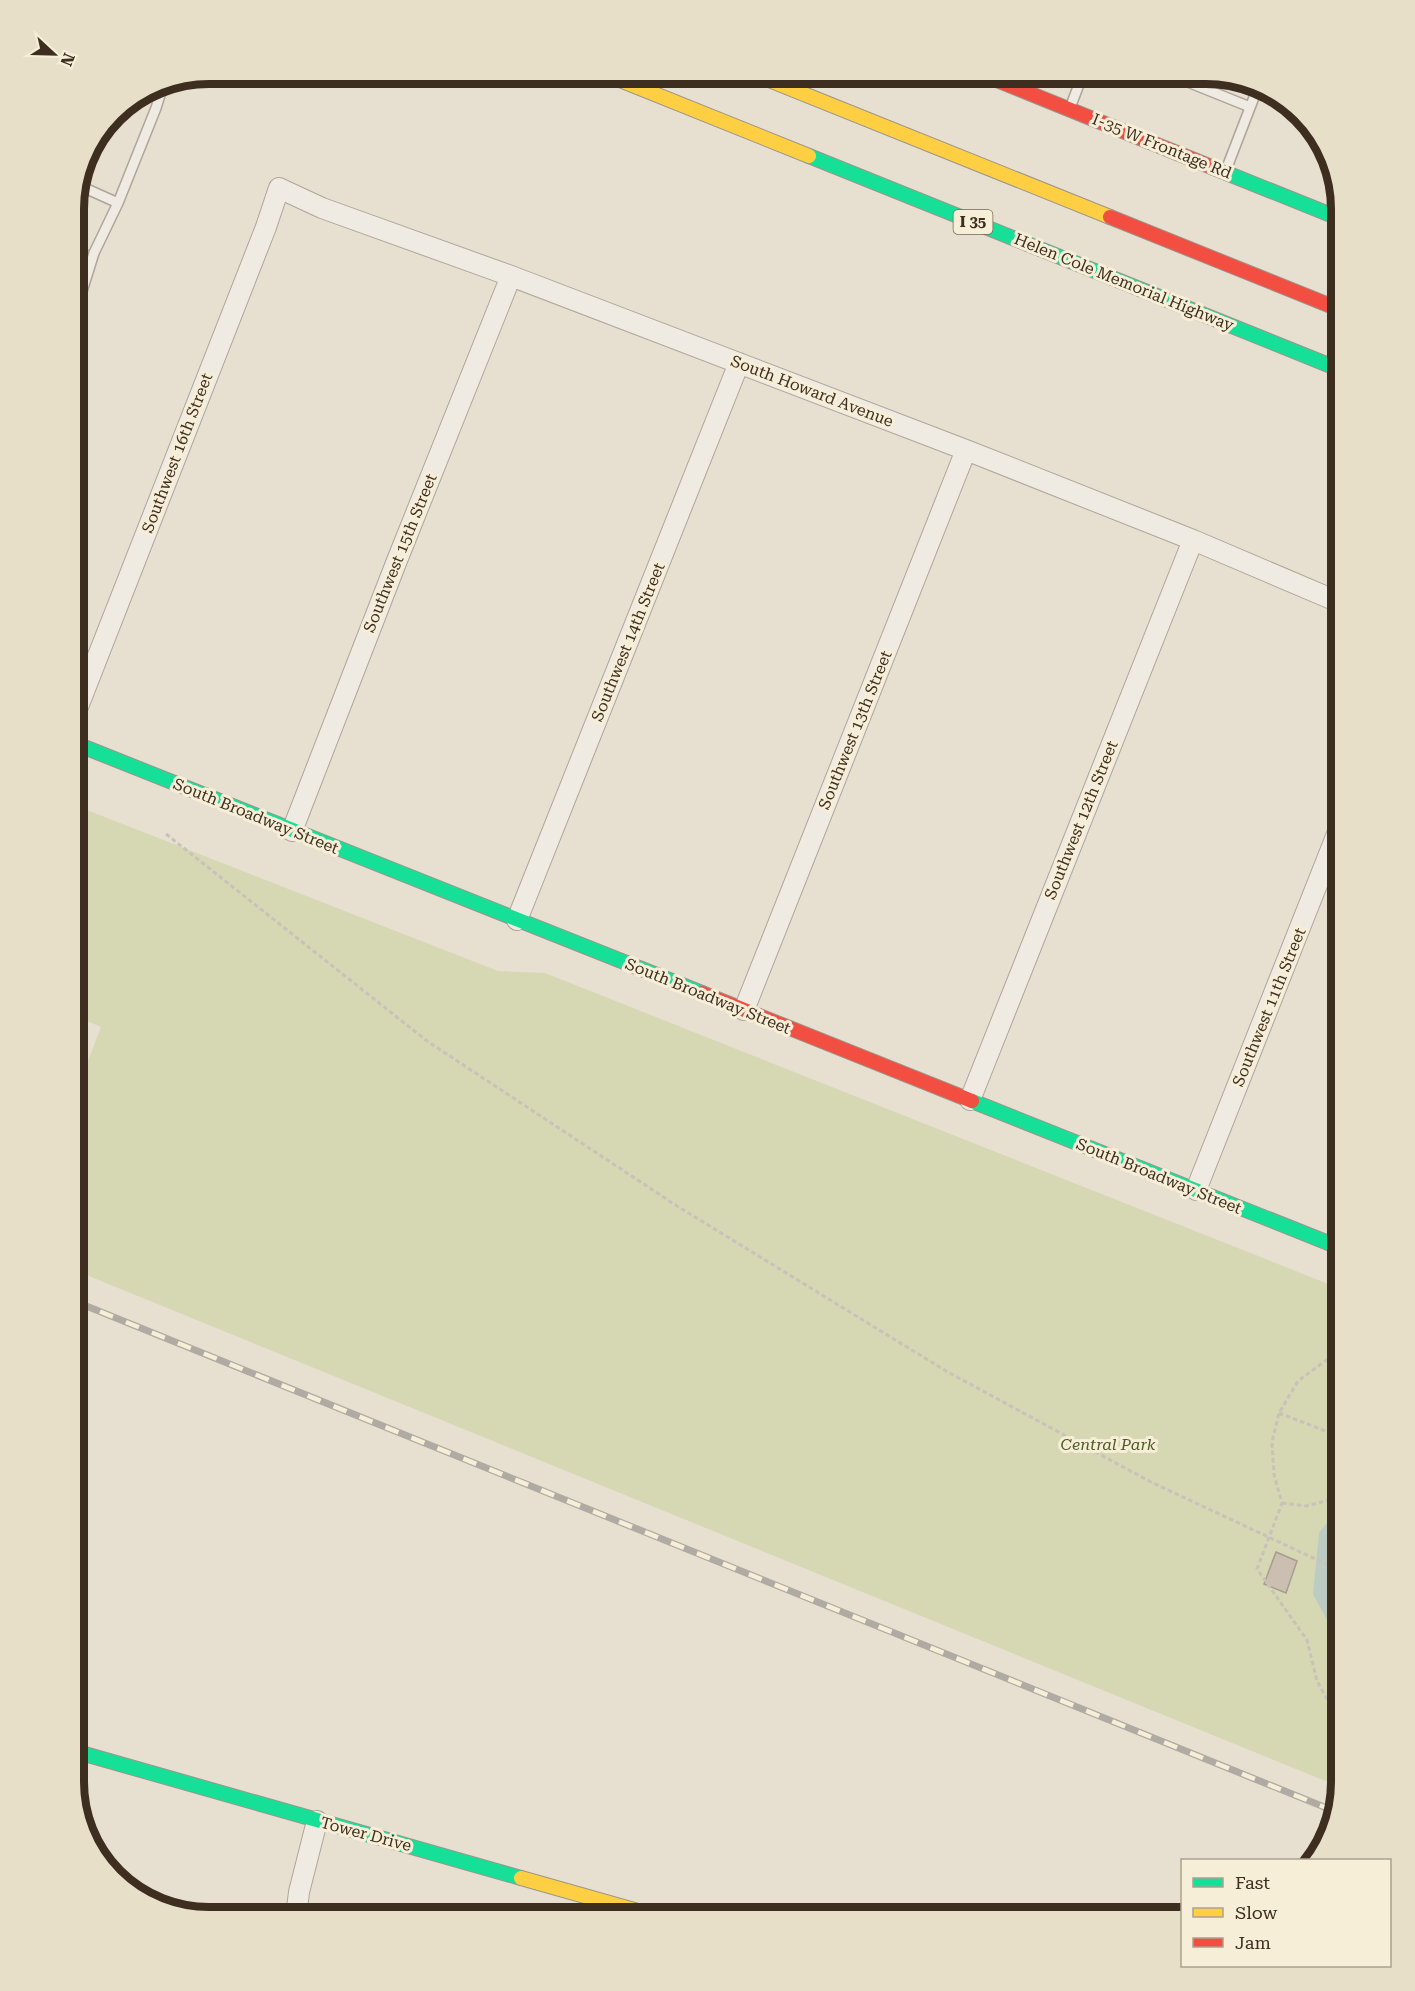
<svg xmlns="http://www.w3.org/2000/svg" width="1415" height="1991" viewBox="0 0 1415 1991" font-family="'Roboto Serif',serif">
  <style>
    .green { fill: #d6d7b3 }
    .water { fill: #bcccc2 }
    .building { fill: #cbbfb2; stroke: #a89c90; stroke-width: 1.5 }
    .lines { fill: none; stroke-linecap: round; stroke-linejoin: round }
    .lane-casing { stroke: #ada599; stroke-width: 12 }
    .street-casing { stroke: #ada599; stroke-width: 22 }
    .fast-casing { stroke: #9c958a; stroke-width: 16 }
    .slow-casing { stroke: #9c958a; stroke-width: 16 }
    .jam-casing { stroke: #9c958a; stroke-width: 16 }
    .path { stroke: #c8c2b9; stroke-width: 3; stroke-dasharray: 4.5 3; stroke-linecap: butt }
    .lane { stroke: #efebe3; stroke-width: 9 }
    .street { stroke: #efebe3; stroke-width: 20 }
    .fast { stroke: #16e098; stroke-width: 14 }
    .slow { stroke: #ffcf43; stroke-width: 14 }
    .jam { stroke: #f24e42; stroke-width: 14 }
    .rail-casing { stroke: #afaaa2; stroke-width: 7 }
    .rail { stroke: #f7eed8; stroke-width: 4.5; stroke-dasharray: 14; stroke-linecap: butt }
    .labels { text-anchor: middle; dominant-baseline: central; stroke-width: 6; stroke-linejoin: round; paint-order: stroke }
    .shield { fill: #f7eed8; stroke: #756857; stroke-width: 1.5 }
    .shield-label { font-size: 15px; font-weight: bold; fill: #3d2e20 }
    .street-label { font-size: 16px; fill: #3d2e20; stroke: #f7eed8 }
    .park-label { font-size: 16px; font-style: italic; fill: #4d5a26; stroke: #f7eed8 }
    .rim { fill: none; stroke: #3d2e20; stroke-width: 8 }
  </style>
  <rect width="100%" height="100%" fill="#e7e0d1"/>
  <path class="green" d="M74,805l424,166 47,2 796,316 -1,498 -1266,-517v-173l27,-70 -27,-12z"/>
  <path class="water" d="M1341,1505v141l-28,-52 6,-61z"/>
  <path class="building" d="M74,245l14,5 -14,45z
    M1276,1552l21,9 -11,32 -22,-9z"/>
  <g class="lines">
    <defs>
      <path id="lane" d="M1168,74l82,33
        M1070,108l13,-34
        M1305,122l9,16 9,4
        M1226,170l32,-83
        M78,185l40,18
        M74,317l20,-64 24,-50 38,-95 5,-16 -3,-9"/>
      <path id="street" d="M74,717l192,-490 13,-39 43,20 189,68 455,174 227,90 148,63
        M292,831l104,-268 115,-287
        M517,920l222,-557
        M744,1010l222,-560
        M970,1100l223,-560
        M1196,1190l145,-366
        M296,1917l3,-25 18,-71"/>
      <path id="fast" d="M809,156l532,214
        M1214,168l127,51
        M74,743l628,250
        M972,1101l369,147
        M74,1751l447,127"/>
      <path id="slow" d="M605,74l204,82
        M754,74l356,143
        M521,1878l138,39"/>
      <path id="jam" d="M982,74l232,94
        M1110,217l231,93
        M702,993l270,108"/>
    </defs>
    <use href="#lane" class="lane-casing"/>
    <use href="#street" class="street-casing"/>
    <use href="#fast" class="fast-casing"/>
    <use href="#slow" class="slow-casing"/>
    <use href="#jam" class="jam-casing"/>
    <path class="path" d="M166,834l261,207 250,165 269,165 205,111 190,89
      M1279,1413l62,24
      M1341,1475c-13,-14 -11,-35 0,-50
      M1282,1503l24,3 35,-9
      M1341,1717l-8,-7 -16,-29 -10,-41 -50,-71 25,-66 -8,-28 -2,-33 7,-29 19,-32 34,-25 9,-4"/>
    <use href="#lane" class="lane"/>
    <use href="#street" class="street"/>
    <use href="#fast" class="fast"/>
    <use href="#slow" class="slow"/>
    <use href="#jam" class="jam"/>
    <defs>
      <path id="rail" d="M74,1301l1260,510"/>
    </defs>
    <use href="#rail" class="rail-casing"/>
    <use href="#rail" class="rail"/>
  </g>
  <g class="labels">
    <rect class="shield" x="953.5" y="210" width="39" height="24" rx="4.5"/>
    <g class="shield-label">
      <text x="973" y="222">I 35</text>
    </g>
    <g class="street-label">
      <text transform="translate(1162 146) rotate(22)">I-35 W Frontage Rd</text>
      <text transform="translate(1124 282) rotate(22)">Helen Cole Memorial Highway</text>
      <text transform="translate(812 391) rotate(21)">South Howard Avenue</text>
      <text transform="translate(177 453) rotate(-69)">Southwest 16th Street</text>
      <text transform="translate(400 553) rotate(-68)">Southwest 15th Street</text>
      <text transform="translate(628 642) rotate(-68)">Southwest 14th Street</text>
      <text transform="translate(855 730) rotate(-68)">Southwest 13th Street</text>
      <text transform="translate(256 816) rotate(22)">South Broadway Street</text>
      <text transform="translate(1081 820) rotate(-68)">Southwest 12th Street</text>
      <text transform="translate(708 996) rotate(22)">South Broadway Street</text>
      <text transform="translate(1269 1007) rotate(-68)">Southwest 11th Street</text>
      <text transform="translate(1159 1176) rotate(22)">South Broadway Street</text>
      <text transform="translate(366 1834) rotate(15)">Tower Drive</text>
    </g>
    <g class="park-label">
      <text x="1108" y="1444">Central Park</text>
    </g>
  </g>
  <path d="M0 0H1415V1991H0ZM209 84H1206A125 125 0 0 1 1331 209V1782A125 125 0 0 1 1206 1907H209A125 125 0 0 1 84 1782V209A125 125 0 0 1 209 84Z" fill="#e8dfc9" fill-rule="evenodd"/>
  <path class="rim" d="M209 84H1206A125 125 0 0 1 1331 209V1782A125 125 0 0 1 1206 1907H209A125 125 0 0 1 84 1782V209A125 125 0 0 1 209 84Z"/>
  <rect x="1181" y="1859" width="210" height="108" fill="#f7eed8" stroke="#ada18e" stroke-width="1.5"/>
  <rect x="1193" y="1878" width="30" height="9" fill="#16e098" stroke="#ada18e" stroke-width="1.5"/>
  <text x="1235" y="1889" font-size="18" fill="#3d2e20">Fast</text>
  <rect x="1193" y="1908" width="30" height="9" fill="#ffcf43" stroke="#ada18e" stroke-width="1.5"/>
  <text x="1235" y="1919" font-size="18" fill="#3d2e20">Slow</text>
  <rect x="1193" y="1938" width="30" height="9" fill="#f24e42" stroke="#ada18e" stroke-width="1.5"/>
  <text x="1235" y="1949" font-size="18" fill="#3d2e20">Jam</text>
  <g transform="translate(54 54) rotate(112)" stroke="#f7eed8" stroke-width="4.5" paint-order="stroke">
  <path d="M0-4.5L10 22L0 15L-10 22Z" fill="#3d2e20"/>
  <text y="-9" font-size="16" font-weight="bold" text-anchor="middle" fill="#3d2e20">N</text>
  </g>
</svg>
